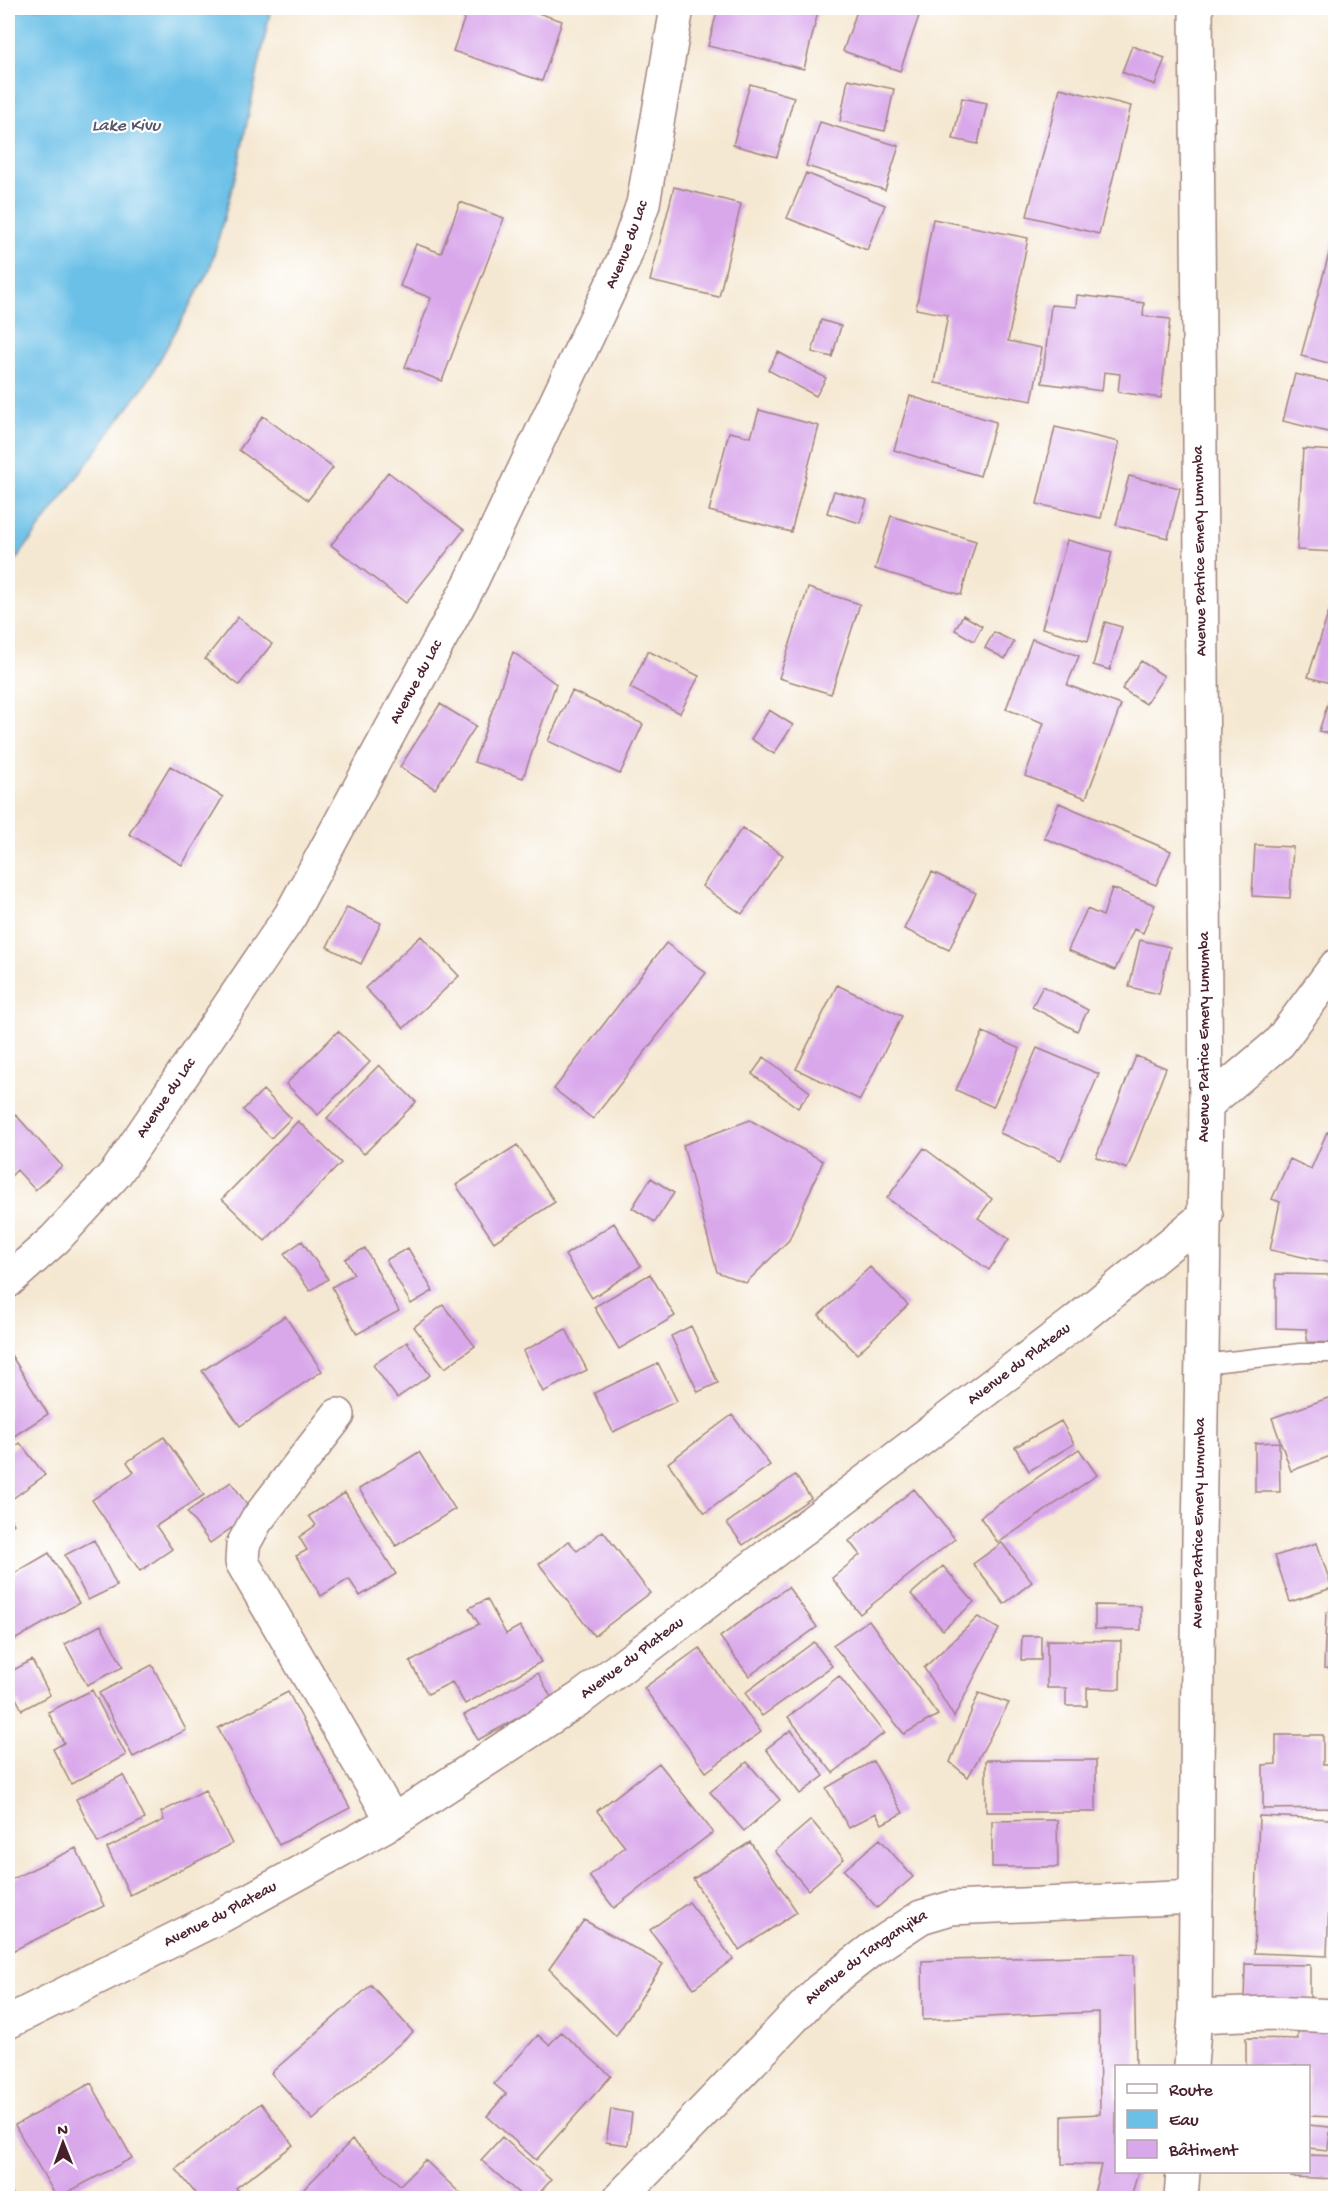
<svg xmlns="http://www.w3.org/2000/svg" width="1343" height="2206" viewBox="0 0 1343 2206" font-family="'Gochi Hand',sans-serif">
  <style>
    .water { fill: #6bc0e7; stroke: #5a7089; stroke-width: 1.5 }
    .building { fill: #d9a8eb }
    .lines { fill: none; stroke-linecap: round; stroke-linejoin: round }
    .lane-casing { stroke: #a0847e; stroke-width: 21 }
    .street-casing { stroke: #a0847e; stroke-width: 36 }
    .primary-casing { stroke: #a0847e; stroke-width: 36 }
    .lane { stroke: #fff; stroke-width: 18 }
    .street { stroke: #fff; stroke-width: 33 }
    .primary { stroke: #fff; stroke-width: 33 }
    .labels { text-anchor: middle; dominant-baseline: central; stroke-width: 4.5; stroke-linejoin: round; paint-order: stroke }
    .street-label { font-size: 16px; fill: #4a1f2b; stroke: #fff }
    .water-label { font-size: 18px; font-style: italic; fill: #56576d; stroke: #fff }
  </style>
  <rect width="100%" height="100%" fill="#fff"/>
  <filter id="ink" filterUnits="userSpaceOnUse"><feTurbulence type="fractalNoise" baseFrequency=".0167" numOctaves="2"/><feDisplacementMap in="SourceGraphic" scale="12" xChannelSelector="R" yChannelSelector="G"/><feConvolveMatrix kernelMatrix="1 2 1 2 8 2 1 2 1" color-interpolation-filters="sRGB"/></filter>
  <filter id="wash" filterUnits="userSpaceOnUse"><feTurbulence type="fractalNoise" baseFrequency=".008" numOctaves="4" result="noise"/><feDisplacementMap in="SourceGraphic" scale="24" xChannelSelector="R" yChannelSelector="G"/><feGaussianBlur stdDeviation="1.35" result="paint"/><feColorMatrix in="noise" values="0 0 0 0 0 0 0 0 0 0 0 0 0 0 0 0 0 1.4 0 .05"/><feComposite in="paint" operator="in"/></filter>
  <g filter="url(#wash)">
    <rect width="100%" height="100%" fill="#f5e8d2"/>
    <path class="water" d="M8,8h263l-34,162 -27,99 -61,110 -141,192z"/>
    <g id="blocks">
      <path class="building" d="M468,8h55l39,13 -20,60 -89,-30z
        M718,8h101l-15,61 -96,-23z
        M858,8h35l26,8 -19,55 -57,-20z
        M1132,46l33,12 -10,27 -33,-13z
        M848,79l46,10 -9,42 -45,-10z
        M750,84l44,13 -17,60 -44,-12z
        M1060,88l71,18 -32,128 -72,-18z
        M962,98l25,5 -9,41 -25,-5z
        M820,122l79,24 -14,44 -79,-24z
        M806,173l79,32 -18,45 -80,-32z
        M674,187l67,17 -22,93 -69,-16z
        M460,202l44,16 -62,163 -37,-14 26,-69 -31,-12 16,-42 25,9z
        M933,219l95,19 -20,103 34,7 -10,53 -97,-18 13,-68 -32,-6z
        M1336,228v137l-35,-9z
        M1077,295l67,8 -1,13 27,3 -9,79 -43,-6 2,-18 -16,-2 -2,19 -60,-8 9,-78 25,2z
        M821,320l20,6 -9,31 -20,-5z
        M778,352l48,26 -10,18 -48,-26z
        M1295,374l41,9v51l-53,-13z
        M910,396l86,26 -16,54 -86,-26z
        M759,410l60,16 -28,106 -82,-21 20,-79 22,5z
        M263,416l70,52 -25,32 -69,-50z
        M1055,427l64,15 -18,76 -64,-14z
        M1303,449l33,2v101l-39,-2z
        M388,472l76,58 -58,73 -75,-58z
        M1129,476l51,12 -12,50 -52,-13z
        M834,491l33,9 -7,23 -33,-10z
        M891,516l85,25 -15,54 -86,-26z
        M1067,540l45,12 -24,89 -46,-13z
        M808,588l52,16 -29,90 -52,-16z
        M1331,605l5,1v130l-17,-5 15,-47 -26,-7z
        M963,615l19,11 -8,15 -19,-11z
        M238,617l34,27 -33,41 -34,-26z
        M1105,622l17,5 -12,43 -17,-5z
        M994,632l20,10 -9,17 -20,-11z
        M1032,639l47,17 -12,29 54,20 -35,93 -61,-22 19,-53 -38,-14z
        M648,651l51,25 -19,37 -50,-25z
        M513,652l43,32 -33,94 -49,-16z
        M1141,661l23,15 -18,28 -24,-15z
        M572,691l71,33 -23,50 -72,-33z
        M440,704l36,22 -41,63 -35,-22z
        M769,710l24,15 -19,29 -23,-15z
        M170,766l53,31 -41,68 -53,-31z
        M1059,803l112,48 -15,34 -112,-47z
        M742,828l41,27 -41,59 -40,-28z
        M1255,845l38,2 -3,51 -38,-2z
        M932,872l44,21 -27,57 -45,-21z
        M1112,888l43,17 -12,28 -9,-4 -19,41 -47,-20 19,-41 16,7z
        M347,907l34,16 -20,41 -34,-17z
        M421,936l38,40 -55,52 -39,-40z
        M1140,940l30,7 -11,47 -30,-7z
        M666,943l40,30 -113,146 -39,-30z
        M837,985l65,31 -42,84 -64,-31z
        M1043,986l45,24 -11,21 -45,-24z
        M338,1031l32,31 -52,53 -32,-31z
        M983,1032l37,17 -27,58 -37,-17z
        M1037,1048l62,26 -38,86 -61,-27z
        M1136,1056l30,12 -39,101 -31,-12z
        M764,1057l46,35 -12,16 -46,-34z
        M379,1065l37,37 -52,52 -37,-36z
        M263,1090l28,28 -20,20 -28,-28z
        M15,1114l47,52 -27,24 -18,-20 -9,9v-58z
        M750,1120l73,41 -34,79 -43,43 -29,-11 -34,-127z
        M298,1121l43,42 -76,78 -43,-42z
        M1327,1132l9,4v128l-66,-14 10,-48 -8,-3 18,-40 21,10z
        M517,1145l38,57 -61,40 -38,-57z
        M924,1148l68,51 -14,19 31,21 -20,31 -102,-72z
        M651,1178l23,15 -19,29 -23,-14z
        M614,1223l27,43 -49,32 -27,-43z
        M302,1241l26,38 -18,12 -26,-37z
        M365,1248l34,63 -42,23 -25,-47 22,-13 -9,-15z
        M408,1248l25,43 -22,13 -25,-44z
        M870,1267l38,38 -51,49 -38,-39z
        M650,1274l25,42 -56,33 -25,-42z
        M1276,1274l60,1v68l-29,-1v-13l-31,-1z
        M443,1305l32,41 -30,22 -31,-41z
        M285,1316l37,55 -82,55 -38,-55z
        M691,1326l27,57 -20,9 -27,-56z
        M566,1329l21,41 -44,22 -20,-41z
        M407,1342l23,33 -33,23 -24,-33z
        M8,1350l40,64 -40,26z
        M658,1363l19,38 -64,31 -19,-39z
        M1336,1395v35l-6,3 6,15v6l-45,17 -19,-53z
        M732,1415l38,50 -65,48 -37,-50z
        M1061,1421l13,23 -45,27 -14,-24z
        M164,1437l40,58 -48,31 16,23 -32,22 -48,-71 42,-28 -7,-10z
        M1279,1442l1,50h-25v-49z
        M20,1443l25,32 -33,24 -4,-6v-41z
        M1079,1449l18,26 -99,68 -18,-26z
        M419,1452l36,57 -59,37 -37,-57z
        M795,1475l16,23 -68,47 -16,-22z
        M231,1482l22,31 -43,30 -23,-31z
        M914,1489l41,50 -95,75 -28,-36 28,-23 -11,-14z
        M345,1493l51,81 -36,22 -11,-17 -28,17 -25,-40 11,-6 -8,-13 17,-12 -7,-9z
        M8,1515l6,9 -6,5z
        M603,1531l47,62 -56,43 -55,-72 30,-23 8,10z
        M94,1540l23,46 -29,14 -23,-45z
        M1002,1543l30,39 -28,22 -31,-40z
        M1317,1543l15,45 -42,14 -15,-46z
        M49,1553l30,50 -70,40 -1,-66z
        M943,1566l31,36 -31,28 -32,-36z
        M788,1587l29,40 -68,49 -29,-39z
        M487,1599l19,35 14,-8 21,36 -76,42 -13,-22 -24,12 -18,-32 69,-38 -10,-16z
        M1095,1605l46,1v24l-46,-1z
        M1326,1612l10,1v56l-12,-1z
        M978,1617l21,12 -45,88 -30,-49z
        M869,1620l69,95 -34,19 -71,-89z
        M101,1625l22,42 -36,18 -22,-41z
        M1022,1636h19v24h-20z
        M1047,1640l74,1 -1,48 -33,-1v18h-21v-18h-19z
        M814,1642l18,24 -70,50 -17,-23z
        M699,1648l62,84 -55,40 -62,-84z
        M32,1660l18,35 -28,15 -14,-28v-9z
        M152,1665l34,65 -53,27 -34,-64z
        M538,1673l14,26 -74,41 -14,-25z
        M839,1676l45,57 -51,40 -45,-56z
        M92,1690l34,65 -55,29 -18,-35 11,-6 -16,-31z
        M288,1692l62,116 -71,37 -61,-117z
        M979,1693l30,10 -41,74 -18,-15z
        M791,1730l33,46 -24,18 -34,-45z
        M1276,1735h47v30h13v43l-73,1v-44l13,-1z
        M986,1760h110v52h-110z
        M873,1761l30,52 -21,11 -6,-11 -27,15 -23,-40z
        M747,1762l33,38 -36,31 -34,-39z
        M659,1763l54,69 -99,76 -25,-32 36,-29 -28,-36z
        M123,1775l22,44 -47,24 -22,-44z
        M205,1790l27,54 -102,51 -23,-47 57,-28 -3,-8z
        M1259,1816l73,3 -5,137 -73,-3z
        M811,1820l33,39 -36,31 -33,-39z
        M1057,1820l1,47h-66v-46z
        M880,1839l33,38 -36,31 -33,-38z
        M750,1842l47,70 -58,38 -46,-71z
        M76,1848l28,58 -96,47v-72z
        M689,1902l44,57 -39,29 -44,-58z
        M584,1920l79,44 -47,72 -67,-67z
        M1134,1954l2,112h-20v106h22l-7,26h-38l8,-33 -39,-1v-48l38,-2 -1,-102 -176,8 -1,-59z
        M1245,1964l65,1v38l-66,-1z
        M371,1985l42,47 -100,88 -42,-47z
        M1298,2021l38,1v95l-28,-1v-50h-62v-28l52,1z
        M561,2032l50,44 -75,84 -49,-44 19,-22 -12,-10 44,-49 11,10z
        M91,2083l41,75 -75,40 -42,-73z
        M261,2103l32,42 -57,43 8,10h-45l-23,-29z
        M611,2109l21,4 -4,32 -22,-3z
        M1308,2125l22,2 -2,23 -20,-2z
        M502,2137l49,43 -16,18h-11l-43,-38z
        M352,2140l48,45 25,-25 40,38h-170z
        M1308,2155l28,1v23l-45,-2v-5h17z
        M8,2186l7,12h-7z"/>
    </g>
  </g>
  <g filter="url(#ink)">
    <use href="#blocks" fill-opacity="0" stroke="#a0847e" stroke-width="1.5"/>
    <g class="lines">
      <defs>
        <path id="lane" d="M1203,1364l97,-11h36"/>
        <g id="street">
          <path d="M1206,1105l73,-62 57,-77"/>
          <path id="s1" d="M8,1281l47,-42 61,-66 174,-257 181,-334 152,-321 20,-57 34,-196"/>
          <path d="M338,1415l-82,106 -13,24 -1,17 151,259"/>
          <path d="M1195,2016l73,-3 68,3"/>
          <path id="s2" d="M8,2022l213,-106 172,-95 189,-124 492,-374 132,-108"/>
          <path id="s3" d="M620,2198l200,-208 51,-40 50,-33 30,-9 245,-11"/>
        </g>
        <g id="primary">
          <path id="s4" d="M1191,2066l4,-50 4,-476 7,-435 -10,-1097"/>
          <path d="M1181,2198l2,-26"/>
        </g>
      </defs>
      <use href="#lane" class="lane-casing"/>
      <use href="#street" class="street-casing"/>
      <use href="#primary" class="primary-casing"/>
      <use href="#lane" class="lane"/>
      <use href="#street" class="street"/>
      <use href="#primary" class="primary"/>
    </g>
  </g>
  <g class="labels">
    <g class="street-label">
      <text stroke="none"><textPath href="#s1" startOffset="1215">Avenue du Lac</textPath></text>
      <text transform="translate(1201 551) rotate(-91)">Avenue Patrice Emery Lumumba</text>
      <text stroke="none"><textPath href="#s1" startOffset="729">Avenue du Lac</textPath></text>
      <text transform="translate(1205 1037) rotate(-90)">Avenue Patrice Emery Lumumba</text>
      <text stroke="none"><textPath href="#s1" startOffset="243">Avenue du Lac</textPath></text>
      <text stroke="none"><textPath href="#s2" startOffset="1210">Avenue du Plateau</textPath></text>
      <text stroke="none"><textPath href="#s4" startOffset="543">Avenue Patrice Emery Lumumba</textPath></text>
      <text stroke="none"><textPath href="#s2" startOffset="724">Avenue du Plateau</textPath></text>
      <text stroke="none"><textPath href="#s2" startOffset="238">Avenue du Plateau</textPath></text>
      <text stroke="none"><textPath href="#s3" startOffset="345">Avenue du Tanganyika</textPath></text>
    </g>
    <g class="water-label">
      <text x="126" y="126">Lake Kivu</text>
    </g>
  </g>
  <rect width="1343" height="2206" fill="none" stroke="#fff" stroke-width="30"/>
  <rect x="1115" y="2065" width="195" height="108" fill="#ffffff" stroke="#b7a5aa" stroke-width="1.5"/>
  <rect x="1127" y="2084" width="30" height="9" fill="#ffffff" stroke="#b7a5aa" stroke-width="1.5"/>
  <text x="1169" y="2095" font-size="18" fill="#4a1f2b">Route</text>
  <rect x="1127" y="2110" width="30" height="18" fill="#6bc0e7" stroke="#b7a5aa" stroke-width="1.5"/>
  <text x="1169" y="2125" font-size="18" fill="#4a1f2b">Eau</text>
  <rect x="1127" y="2140" width="30" height="18" fill="#d9a8eb" stroke="#b7a5aa" stroke-width="1.5"/>
  <text x="1169" y="2155" font-size="18" fill="#4a1f2b">Bâtiment</text>
  <g transform="translate(63 2143) rotate(359)" stroke="#ffffff" stroke-width="4.5" paint-order="stroke">
  <path d="M0-4.5L10 22L0 15L-10 22Z" fill="#4a1f2b"/>
  <text y="-9" font-size="16" font-weight="bold" text-anchor="middle" fill="#4a1f2b">N</text>
  </g>
</svg>
